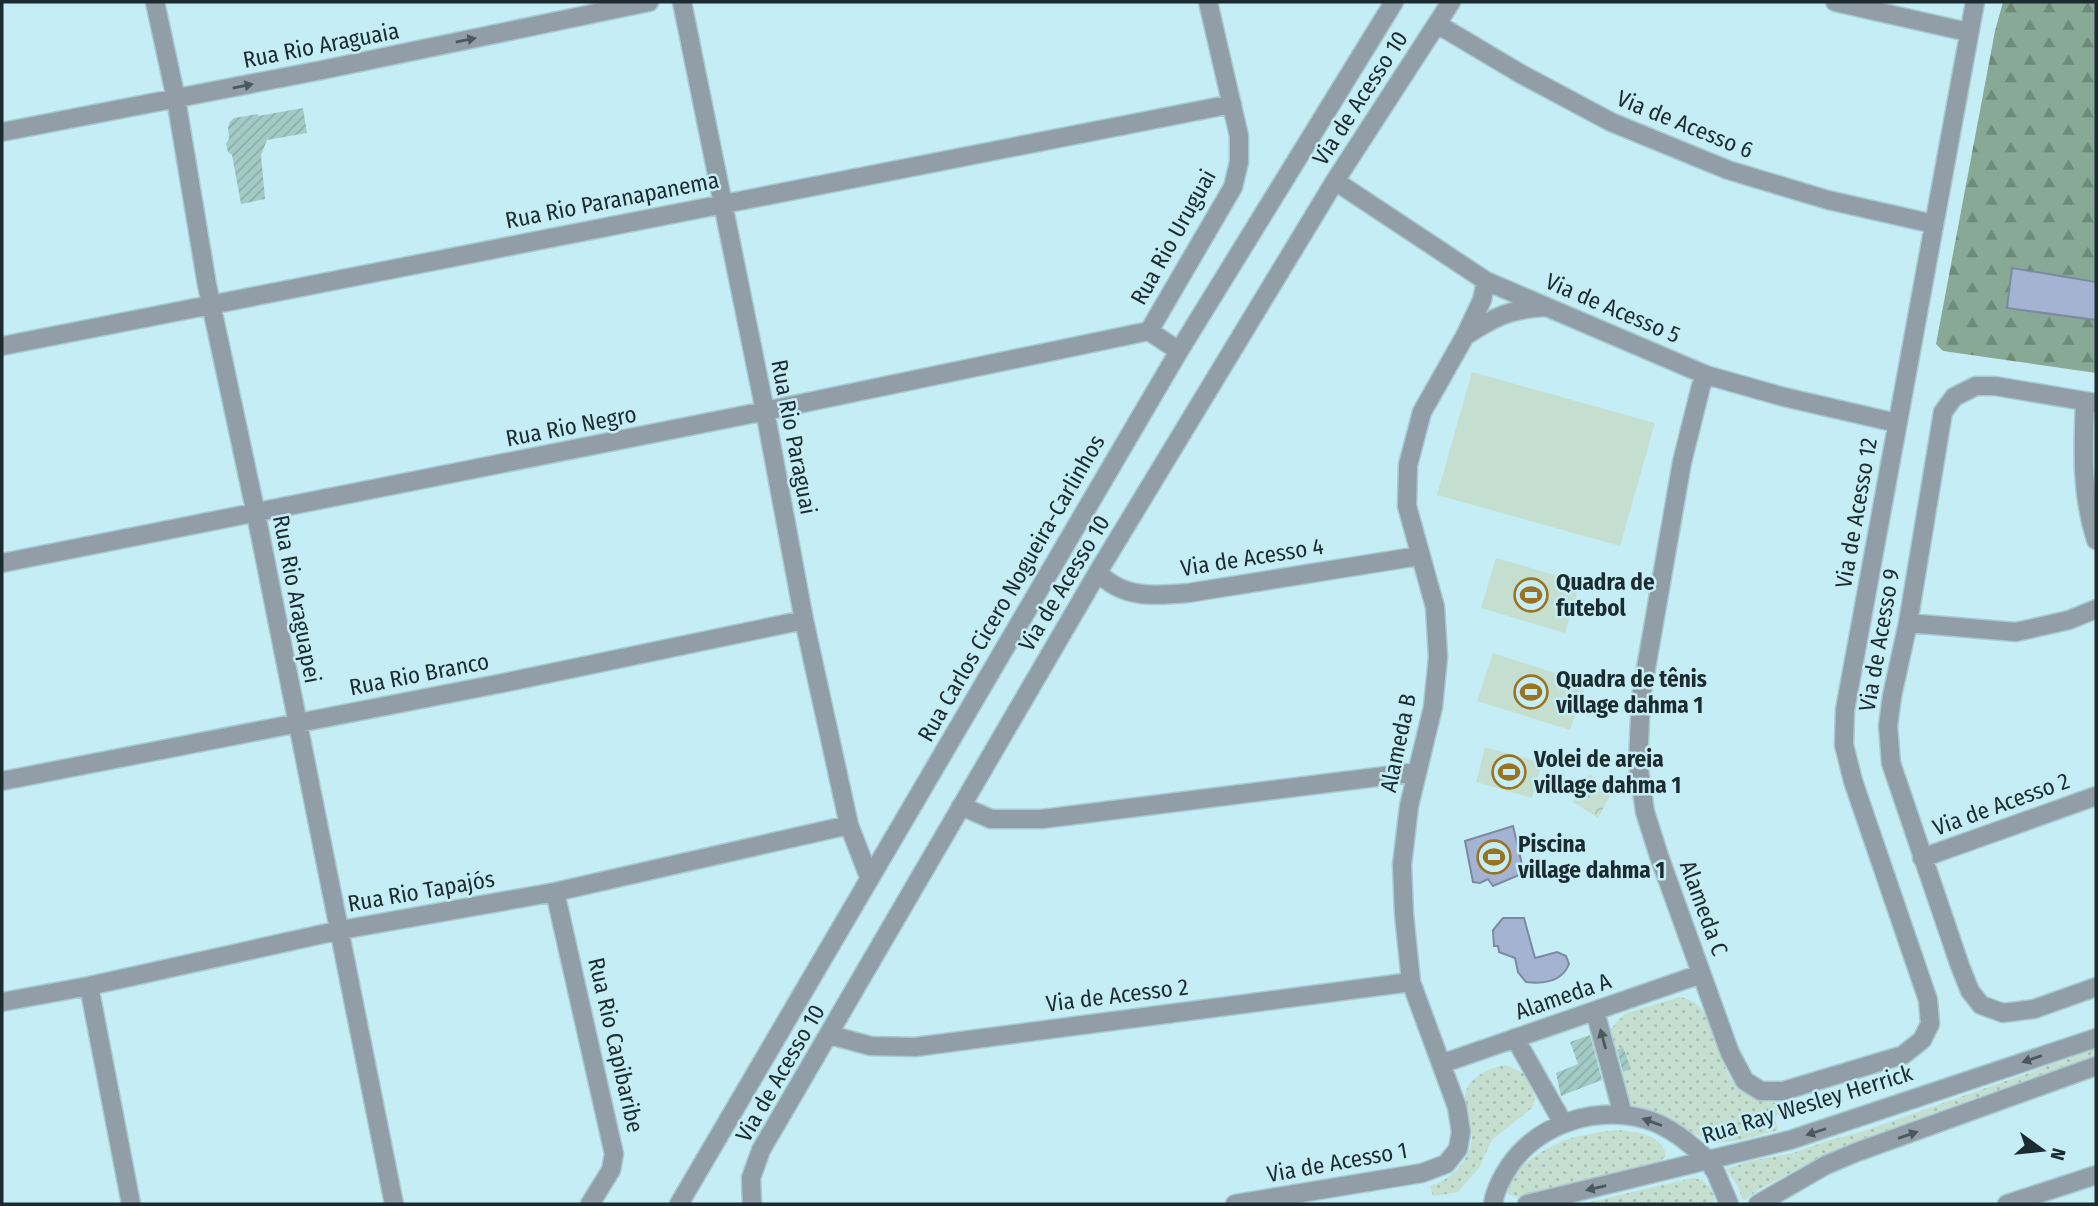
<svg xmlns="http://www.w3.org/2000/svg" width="2098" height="1206" viewBox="0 0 2098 1206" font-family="'Fira Sans Condensed',sans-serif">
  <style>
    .grass { fill: #c4dfcf }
    .forest { fill: url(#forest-firs) }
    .park { fill: url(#park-crowns) }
    .garden { fill: url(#garden-dots) }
    .water { fill: #a4b3d1; stroke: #7b8aa0; stroke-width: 2 }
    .building { fill: url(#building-hatch) }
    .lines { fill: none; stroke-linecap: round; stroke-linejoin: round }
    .minor-casing { stroke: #a7cad2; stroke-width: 21 }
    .tertiary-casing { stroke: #a7cad2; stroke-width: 21 }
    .minor { stroke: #929ea7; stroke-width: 18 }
    .tertiary { stroke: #929ea7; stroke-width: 18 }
    .oneway { fill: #4b595f }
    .labels { text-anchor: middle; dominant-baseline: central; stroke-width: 5; stroke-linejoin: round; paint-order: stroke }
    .street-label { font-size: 23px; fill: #1c2b2f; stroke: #c5edf6 }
    .poi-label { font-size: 23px; font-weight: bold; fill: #1c2b2f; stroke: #c5edf6; text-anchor: start }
  </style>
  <defs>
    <pattern id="forest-firs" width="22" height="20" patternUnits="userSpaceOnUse" patternTransform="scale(1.75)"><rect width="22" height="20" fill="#88a996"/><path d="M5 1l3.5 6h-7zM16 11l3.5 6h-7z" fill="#6e8a7b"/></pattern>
    <pattern id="park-crowns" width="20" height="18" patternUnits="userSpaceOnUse" patternTransform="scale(1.75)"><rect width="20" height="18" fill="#c4dfcf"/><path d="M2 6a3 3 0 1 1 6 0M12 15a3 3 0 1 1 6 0" fill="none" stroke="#a8c0b2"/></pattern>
    <pattern id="garden-dots" width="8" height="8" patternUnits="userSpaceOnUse" patternTransform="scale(1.75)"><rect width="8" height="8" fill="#c4dfcf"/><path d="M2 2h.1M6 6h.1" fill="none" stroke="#a8c0b2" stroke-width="1.8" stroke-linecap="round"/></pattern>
    <pattern id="building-hatch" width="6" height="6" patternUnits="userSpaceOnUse" patternTransform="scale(1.75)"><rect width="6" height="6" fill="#a3cbc5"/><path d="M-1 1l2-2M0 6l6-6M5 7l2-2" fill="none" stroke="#8caeaa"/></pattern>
  </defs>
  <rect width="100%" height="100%" fill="#c5edf6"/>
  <path class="grass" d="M1472,372l183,51 -35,123 -183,-51z
    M1496,558l84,24 -15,51 -84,-25z
    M1493,653l93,30 -16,47 -93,-29z
    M1485,747l57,16 -10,35 -56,-16z"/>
  <path class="forest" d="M2003,2h93v371l-153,-22 -7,-7 59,-313z"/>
  <path class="park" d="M1590,774l20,22 -12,22 -25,-16z"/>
  <path class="garden" d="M1679,997c40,5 34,62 56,87 15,19 41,14 58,27l-19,5 4,14 -38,10 -25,3 -83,-37 -5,-7 -9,-25 13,-5 -8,-22 -13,6 -1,-22 15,-17z
    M2096,1049v6l-230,83 -57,25 -51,27 -13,10 -3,-1 -4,-13 -12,-17 25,-8 42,-8 34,-12 34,-9z
    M1506,1065l21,10 8,24 -2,8 -41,33 -13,28 -21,24 -25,4 -3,-10c22,-6 42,-27 42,-52 0,-13 -8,-25 -7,-38 1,-17 26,-30 41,-31z
    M1616,1130c18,1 47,4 50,26l-8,7 -142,34 -8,-3c-5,-23 45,-51 64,-56 14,-4 29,-6 44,-8z
    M1693,1178c14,2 21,12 22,26h-134z"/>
  <path class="water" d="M2012,268l84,14v38l-89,-12z
    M1513,826l11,47 -31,13 -5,-7 -8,4 -7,-1 -8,-41z
    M1503,918h21l11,40 22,-6 9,4 3,8c-7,18 -26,20 -43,18l-8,-10 -3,-14 -16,-6 -1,-6h-4l-1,-16z"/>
  <path class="building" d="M303,108l4,25 -40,7 -6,15 4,44 -24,5 -9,-49 -4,-3 -2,-8 3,-5 -1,-12 2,-5 4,-4 24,-4v2z
    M1590,1035l12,45 -41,16 -5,-23 22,-9 -8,-22z
    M1623,1047l8,22 -8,3 -6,-22z"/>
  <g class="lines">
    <defs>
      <path id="minor" d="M155,2l21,97 31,186 49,229 138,690
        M682,2l83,409 39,209 45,205 20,52
        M1835,2l133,30
        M1437,24l84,50 90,48 117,48 100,30 106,24
        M2,132l320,-62 327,-68
        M1335,181l151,100 220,94 78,22 113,26
        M1149,331l84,-144 6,-25v-26l-31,-134
        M1149,331l30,20
        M1465,336c29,-19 45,-27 80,-29
        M2,346l1230,-242
        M1706,375l-5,11 -19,76 -41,235 -3,66 7,49 14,44 71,197 15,28 16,10h22l120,-36 19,-15 8,-16 -2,-24 -75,-219 -9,-36 1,-35 130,-708
        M2085,402c-2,48 -4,91 11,138
        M2096,403l-101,-17h-19l-22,11 -11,15 -35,211 -16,73 -4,30 3,37 69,203 10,25 11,14 22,8 31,-4 62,-22
        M2,563l763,-152 384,-80
        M1098,572c24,27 57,24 90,21l231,-37
        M1908,623l108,9 53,-12 27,-11
        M2,781l506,-99 296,-62
        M961,806l30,13h51l375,-47
        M1922,858l174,-62
        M555,892l59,262 -3,16 -21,34
        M89,986l42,218
        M2,1002l87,-16 252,-56 214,-38 294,-67
        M1595,1011l28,104
        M830,1035l41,11 44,1 496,-65
        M1515,1038l48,85
        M1441,1064l260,-90
        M679,1204l500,-853 215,-349
        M752,1204l-1,-26 10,-28 337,-578 237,-391 116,-179
        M1235,1204l187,-31 24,-9 12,-15 3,-17 -4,-25 -46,-125 -7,-68 -2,-49 7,-59 24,-99 5,-50 -3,-50 -28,-101 1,-41 14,-53 43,-76 17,-36 4,-19
        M1493,1204c2,-15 9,-27 17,-39 30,-42 85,-59 135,-46 25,7 44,24 63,41
        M2007,1204l89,-29"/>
      <path id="tertiary" d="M1708,1160l8,13 13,31
        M1527,1204l263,-64 306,-102
        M1758,1204l68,-39 31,-13 239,-86"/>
    </defs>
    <use href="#minor" class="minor-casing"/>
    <use href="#tertiary" class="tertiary-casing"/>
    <use href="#minor" class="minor"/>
    <use href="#tertiary" class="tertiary"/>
  </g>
  <defs><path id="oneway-solid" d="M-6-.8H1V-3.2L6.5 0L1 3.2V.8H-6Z" transform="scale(1.75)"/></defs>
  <g class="oneway">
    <use href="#oneway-solid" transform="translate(466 40) rotate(-12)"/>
    <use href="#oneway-solid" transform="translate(243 86) rotate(-11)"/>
    <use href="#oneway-solid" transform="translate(1603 1039) rotate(-105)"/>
    <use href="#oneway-solid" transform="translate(2032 1059) rotate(161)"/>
    <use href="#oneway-solid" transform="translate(1652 1122) rotate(-160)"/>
    <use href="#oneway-solid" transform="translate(1816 1132) rotate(162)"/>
    <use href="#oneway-solid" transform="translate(1908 1135) rotate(-19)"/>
    <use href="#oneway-solid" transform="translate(1596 1188) rotate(167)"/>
  </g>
  <defs>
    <symbol id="stadium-ring" viewBox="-11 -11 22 22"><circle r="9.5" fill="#c5edf6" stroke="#9b721f" stroke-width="1.5"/><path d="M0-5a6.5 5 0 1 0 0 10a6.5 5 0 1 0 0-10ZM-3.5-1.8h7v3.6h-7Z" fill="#9b721f"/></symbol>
  </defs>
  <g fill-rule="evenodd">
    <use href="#stadium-ring" x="1512" y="576" width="38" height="38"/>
    <use href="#stadium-ring" x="1512" y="673" width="38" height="38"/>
    <use href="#stadium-ring" x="1490" y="753" width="38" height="38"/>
    <use href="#stadium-ring" x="1475" y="838" width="38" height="38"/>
  </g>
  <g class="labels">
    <g class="street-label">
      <text transform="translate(321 45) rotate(-11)">Rua Rio Araguaia</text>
      <text transform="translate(1360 98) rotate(-57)">Via de Acesso 10</text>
      <text transform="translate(1685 124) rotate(22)">Via de Acesso 6</text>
      <text transform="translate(612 200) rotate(-11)">Rua Rio Paranapanema</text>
      <text transform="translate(1173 237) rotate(-61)">Rua Rio Uruguai</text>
      <text transform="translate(1613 308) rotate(23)">Via de Acesso 5</text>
      <text transform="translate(571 426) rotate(-11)">Rua Rio Negro</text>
      <text transform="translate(794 437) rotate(79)">Rua Rio Paraguai</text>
      <text transform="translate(1856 513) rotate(-80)">Via de Acesso 12</text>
      <text transform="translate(1252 557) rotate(-9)">Via de Acesso 4</text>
      <text transform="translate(1064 583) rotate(-59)">Via de Acesso 10</text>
      <text transform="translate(1011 588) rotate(-60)">Rua Carlos Cicero Nogueira-Carlinhos</text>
      <text transform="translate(297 599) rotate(79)">Rua Rio Araguapei</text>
      <text transform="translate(1879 640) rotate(-80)">Via de Acesso 9</text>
      <text transform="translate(419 674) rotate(-11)">Rua Rio Branco</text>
      <text transform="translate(1398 743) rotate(-78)">Alameda B</text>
      <text transform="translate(2001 804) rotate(-20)">Via de Acesso 2</text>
      <text transform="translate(421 891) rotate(-10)">Rua Rio Tapajós</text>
      <text transform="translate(1704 908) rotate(70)">Alameda C</text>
      <text transform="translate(1117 995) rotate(-7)">Via de Acesso 2</text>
      <text transform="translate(1563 996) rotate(-19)">Alameda A</text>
      <text transform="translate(616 1045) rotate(77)">Rua Rio Capibaribe</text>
      <text transform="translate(780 1073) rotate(-60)">Via de Acesso 10</text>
      <text transform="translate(1807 1104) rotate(-17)">Rua Ray Wesley Herrick</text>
      <text transform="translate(1337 1162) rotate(-10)">Via de Acesso 1</text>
    </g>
    <g class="poi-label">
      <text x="1556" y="582">Quadra de<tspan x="1556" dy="26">futebol</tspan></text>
      <text x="1556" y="679">Quadra de tênis<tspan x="1556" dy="26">village dahma 1</tspan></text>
      <text x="1534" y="759">Volei de areia<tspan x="1534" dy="26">village dahma 1</tspan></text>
      <text x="1518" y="844">Piscina<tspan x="1518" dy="26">village dahma 1</tspan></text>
    </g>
  </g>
  <rect width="2098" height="1206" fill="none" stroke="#1c2b2f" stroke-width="7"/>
  <g transform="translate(2042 1150) rotate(105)" stroke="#c5edf6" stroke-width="5" paint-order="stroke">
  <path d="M0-5L12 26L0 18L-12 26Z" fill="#1c2b2f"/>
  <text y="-10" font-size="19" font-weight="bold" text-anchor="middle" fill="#1c2b2f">N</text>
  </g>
</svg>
